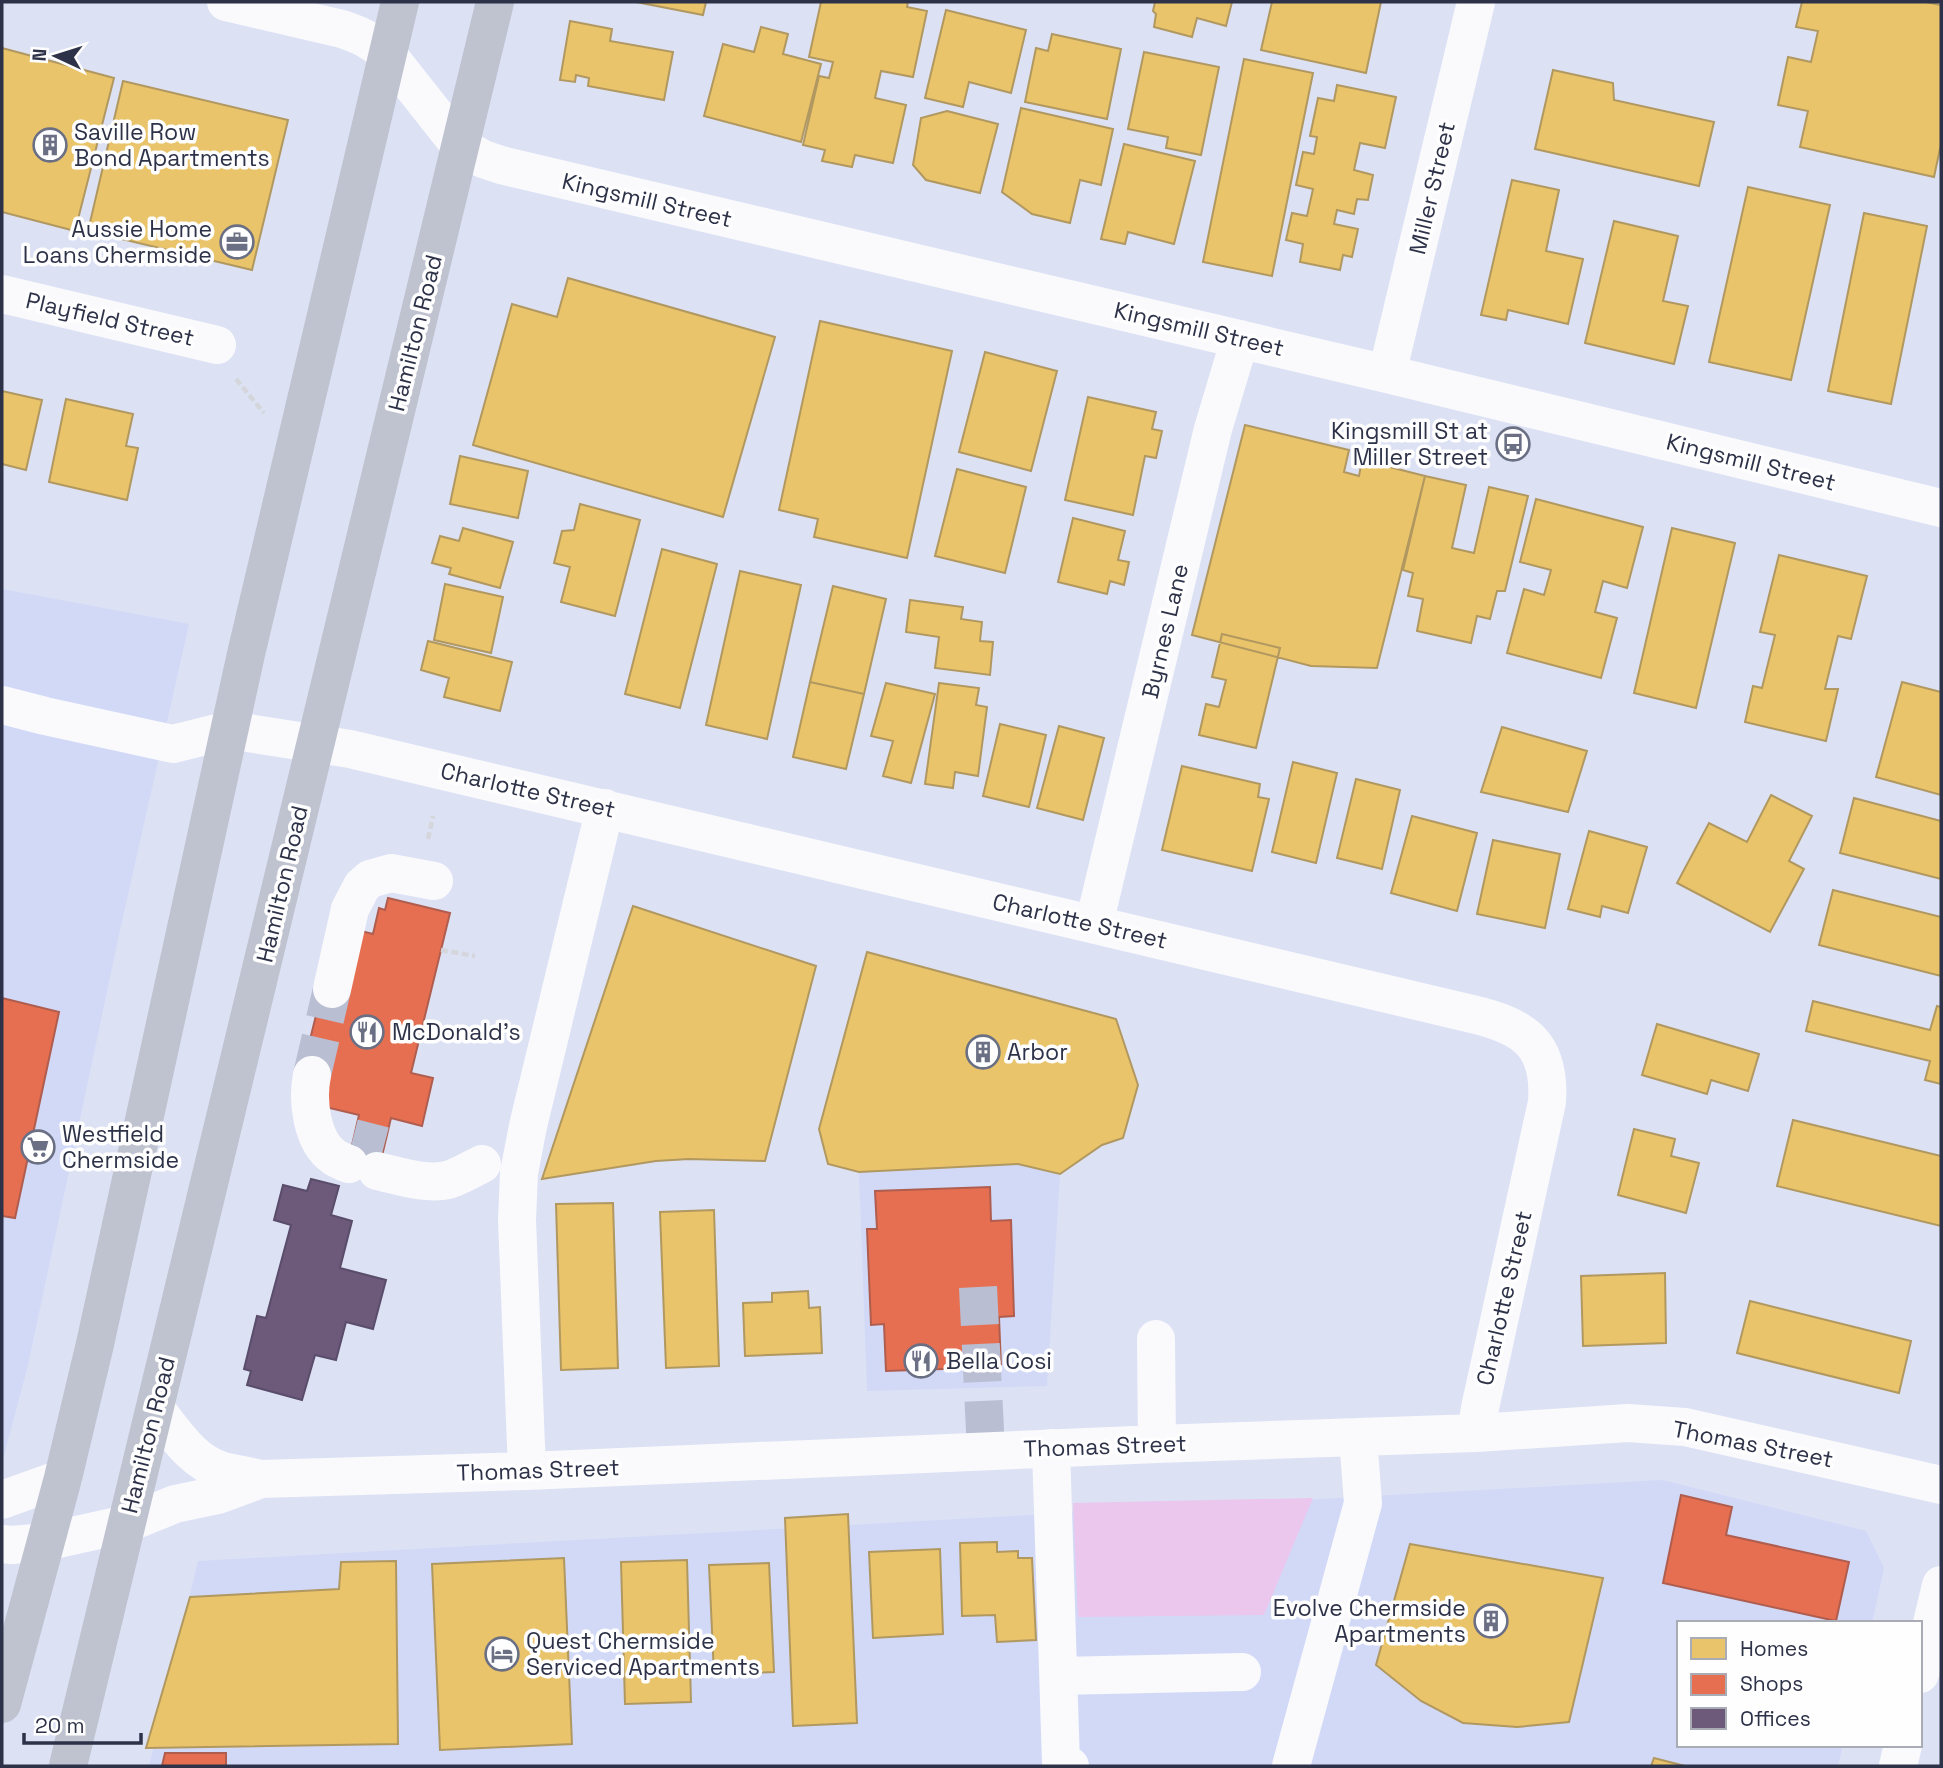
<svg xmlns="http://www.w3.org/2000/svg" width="1943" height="1768" viewBox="0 0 1943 1768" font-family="'Space Grotesk',sans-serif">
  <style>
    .built { fill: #d1d9f7 }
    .green { fill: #ebc6ed }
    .homes { fill: #e9c46a; stroke: #b19860; stroke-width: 2 }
    .shops { fill: #e76f51; stroke: #af5d4e; stroke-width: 2 }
    .offices { fill: #6d597a; stroke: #5a4d6b; stroke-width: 2 }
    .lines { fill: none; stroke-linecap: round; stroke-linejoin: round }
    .minor-tunnel { stroke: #b9bed2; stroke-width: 38; stroke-dasharray: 38 19; stroke-linecap: butt }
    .path { stroke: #d4d6db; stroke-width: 4.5; stroke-dasharray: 7 3.5; stroke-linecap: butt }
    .minor { stroke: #fafafd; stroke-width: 38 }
    .major { stroke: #bfc2cf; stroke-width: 38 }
    .labels { text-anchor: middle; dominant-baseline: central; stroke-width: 7; stroke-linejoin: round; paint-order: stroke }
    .poi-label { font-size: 23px; fill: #2d3248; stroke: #fefefe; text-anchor: start }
    .street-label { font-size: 23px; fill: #2d3248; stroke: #fefefe }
  </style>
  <rect width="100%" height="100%" fill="#dce1f4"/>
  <path class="built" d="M2,589l187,35 -69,306 -92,435 -26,98z
    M1018,1164l42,10 -13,212 -180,5 -8,-219z
    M1662,1480l204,51 18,37 -12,55h-193v122h164l-5,21h-1689l49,-205z"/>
  <path class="green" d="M1313,1498l-49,117 -186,2 -5,-114z"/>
  <path class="homes" d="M636,2h70l-3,13z
    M821,2h87l-1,5 20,4 -14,66 -32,-6 -6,27 31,7 -13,58 -38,-8 -3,12 -30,-6 3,-11 -22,-5 16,-69 10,2 4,-16 -24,-5z
    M1155,2h77l-6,24 -29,-8 -5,19 -38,-10 2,-13 -3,-3z
    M1272,2h109l-15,71 -105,-23z
    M1802,2h124l15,3v139l-7,33 -134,-30 8,-36 -30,-6 10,-48 23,5 7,-31 -22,-4z
    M946,10l80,20 -15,63 -42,-11 -6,25 -38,-9z
    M570,21l42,8 -2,12 63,11 -9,48 -76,-14 1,-8 -13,-3 -1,7 -15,-2z
    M761,27l27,7 -5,20 38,10 -20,78 -97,-26 19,-72 31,8z
    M1052,34l69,15 -14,70 -82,-17 11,-54 12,3z
    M2,48l112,30 -39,153 -73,-19z
    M1144,52l75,15 -18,88 -35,-7 2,-11 -40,-8z
    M1244,59l69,14 -41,203 -69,-14z
    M1553,70l60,13 1,17 100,22 -15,64 -164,-37z
    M123,81l165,39 -36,150 -164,-39z
    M1337,85l59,12 -11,51 -25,-5 -6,27 19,5 -5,25 -11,-1 -3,15 -17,-4 -3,14 24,5 -6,28 -9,-2 -3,15 -40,-8 3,-18 -17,-4 6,-27 15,3 6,-27 -17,-4 7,-33 11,2 3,-17 -7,-1 8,-38 16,3z
    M1021,108l92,21 -12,56 -21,-5 -10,43 -38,-9 -30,-22z
    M947,111l51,13 -18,69 -54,-13 -13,-15 8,-47z
    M1124,144l71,17 -21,83 -46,-12 -3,12 -24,-5z
    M1512,180l47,10 -13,61 37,8 -15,65 -60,-14 -2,10 -25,-5z
    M1748,187l82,18 -39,175 -82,-18z
    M1864,213l63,13 -36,178 -63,-13z
    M1614,221l64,15 -15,65 25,5 -14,58 -89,-21z
    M568,278l207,59 -52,180 -250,-72 39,-141 45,13z
    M820,321l132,30 -45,207 -93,-21 4,-18 -39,-9z
    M985,352l72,19 -26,100 -72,-19z
    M2,391l40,9 -16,70 -24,-6z
    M1088,397l68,15 -4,17 10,2 -6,27 -11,-2 -12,59 -68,-15z
    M66,399l67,15 -7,32 12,2 -11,52 -78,-18z
    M1245,425l104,25 -5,22 15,4 3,-16 63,16 -48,192 -66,-2 -119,-31z
    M460,456l68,15 -10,47 -68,-14z
    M957,469l69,18 -21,86 -70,-17z
    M1425,476l41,9 -14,63 22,5 15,-66 39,9 -23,95h-8l-7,28 -13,-3 -6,27 -54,-12 6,-32 -15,-3 5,-23 -10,-3z
    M1536,499l107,28 -16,61 -24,-7 -8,31 22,6 -16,60 -94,-25 17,-64 20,6 7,-25 -31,-8z
    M580,504l60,16 -25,96 -54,-14 9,-35 -16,-4 8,-32 12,-1z
    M1073,518l52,13 -7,29 11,2 -5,23 -14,-4 -3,13 -49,-12z
    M463,528l50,14 -13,46 -51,-14 2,-6 -19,-5 8,-27 19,5z
    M1672,528l63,15 -39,165 -62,-15z
    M662,549l55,15 -37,144 -55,-14z
    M1779,555l88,21 -16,63 -13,-3 -13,53h13l-12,52 -81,-19 8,-36 9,2 13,-53 -15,-3z
    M740,571l61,14 -34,154 -61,-14z
    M445,584l58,13 -12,56 -57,-13z
    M833,586l53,13 -22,95 -54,-12z
    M910,600l53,7 -2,12 21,3 -2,19 13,1 -3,33 -55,-7 4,-31 -33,-5z
    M1222,634l58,14 -24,100 -57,-13 7,-31 13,3 7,-27 -14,-3z
    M428,641l84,21 -12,49 -56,-14 5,-19 -28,-8z
    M810,682l54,12 -18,75 -53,-12z
    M1902,682l39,10v103l-65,-18z
    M886,683l49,11 -24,89 -28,-7 10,-35 -22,-5z
    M939,683l40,5 -3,17 11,2 -9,69 -23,-4 -2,16 -28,-4z
    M1000,724l46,11 -17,72 -46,-11z
    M1059,726l45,12 -21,82 -46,-12z
    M1502,727l85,24 -19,61 -87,-20z
    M1293,762l44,11 -21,90 -44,-11z
    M1182,766l78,18 -2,13 11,2 -17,72 -90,-21z
    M1356,779l44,11 -18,79 -45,-11z
    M1771,795l41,21 -23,45 15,8 -34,63 -93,-49 32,-60 38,19z
    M1854,798l87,23v58l-101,-26z
    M1412,816l65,17 -20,78 -66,-18z
    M1589,831l58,16 -19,66 -26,-7 -2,11 -32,-8z
    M1493,840l67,14 -15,74 -68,-14z
    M1833,890l108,27v59l-122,-31z
    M633,906l183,60 -51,195 -76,-2 -33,2 -114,18z
    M867,952l249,67 22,66 -15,53 -21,7 -42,29 -42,-10 -159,8 -31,-8 -9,-35z
    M1813,1001l117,29 7,-24 4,1v77l-16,-4 5,-19 -124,-30z
    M1657,1024l102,30 -11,37 -37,-11 -4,14 -65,-19z
    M1793,1120l148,36v70l-164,-40z
    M1634,1129l41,10 -4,17 28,7 -13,50 -68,-18z
    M613,1203l5,165 -57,2 -5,-166z
    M714,1210l5,156 -53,2 -6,-156z
    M1665,1273l1,70 -83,3 -2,-70z
    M808,1291l1,17 11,-1 2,46 -77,3 -2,-53 29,-1v-9z
    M1750,1301l161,40 -12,52 -162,-40z
    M848,1514l9,209 -64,3 -8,-208z
    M997,1542v10l21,-1v7h14l4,82 -39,2 -2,-27 -33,1 -2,-73z
    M1410,1544l193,34 -34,144 -52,5 -54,-4 -42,-22 -45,-36z
    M940,1549l3,85 -70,4 -4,-86z
    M564,1558l8,186 -132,6 -8,-186z
    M687,1560l4,142 -66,2 -4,-142z
    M396,1561l2,183 -252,4 44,-151 149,-8 2,-27z
    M769,1563l5,109 -60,3 -5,-110z
    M1654,1758l31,8h-34z"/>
  <path class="shops" d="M388,898l62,15 -39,160 22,5 -11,48 -31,-8 -10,42 -31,-6 9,-39 -38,-9 -19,-34 21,-85 30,-58 20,5 6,-26 6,2z
    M2,998l57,14 -44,206 -13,-2z
    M990,1187l1,34 20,-1 3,96 -15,1 2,50 -115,4 -2,-47 -13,1 -4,-96h10l-2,-38z
    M1681,1495l51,12 -6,28 123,27 -13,59 -173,-38z
    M165,1753h61v13h-64z"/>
  <path class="offices" d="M311,1179l28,7 -8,29 21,6 -12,47 46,12 -13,49 -27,-7 -10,38 -21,-5 -13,45 -55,-15 4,-14 -7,-2 13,-53 9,2 25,-93 -17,-5 9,-35 24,6z"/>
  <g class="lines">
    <path class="minor-tunnel" d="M312,1075l20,-86
      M353,1138l31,8
      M978,1287l8,164"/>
    <path class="path" d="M236,379l28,34
      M428,839l5,-23
      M441,950l34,6"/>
    <path class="minor" d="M226,2l116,27c18,6 31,12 46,26l72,91 23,13 18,6 886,209 554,134
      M2,294l215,51
      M1387,374l89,-372
      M2,705l43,11 128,28 56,-14 121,19 1122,265c52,12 79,30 75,88l-67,306 -4,25
      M1094,924l119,-495 27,-90
      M332,989l18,-80 12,-23 8,-7 21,-6 43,8
      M312,1075c-5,25 -1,66 22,82 4,3 10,5 15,7
      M377,1171c22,5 51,15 74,8 11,-4 21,-10 31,-15
      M1156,1339l1,105
      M155,1408c19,24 37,54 68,63 13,3 26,5 38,8l266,-8 630,-27 319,-11 152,-10 57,4 256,58
      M1051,1448l10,316 9,2
      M527,1471l-10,-251 2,-47 9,-47 77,-318
      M2,1500l61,-22
      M2,1544l10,1 33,-3 81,-18 49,-20 43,-9 43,-16
      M1920,1674l21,-89
      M1059,1676l183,-4
      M1291,1766l72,-263 -5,-66
      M1898,1766l5,-21"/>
    <path class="major" d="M2,1704l61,-226 32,-134 151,-690 154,-652
      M68,1766l427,-1764"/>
  </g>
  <defs>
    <symbol id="building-ring" viewBox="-11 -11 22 22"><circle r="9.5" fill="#fefefe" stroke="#6a6f84" stroke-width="1.5"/><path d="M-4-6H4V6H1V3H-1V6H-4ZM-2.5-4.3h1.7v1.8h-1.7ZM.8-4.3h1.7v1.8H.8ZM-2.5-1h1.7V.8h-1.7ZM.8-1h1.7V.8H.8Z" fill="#6a6f84"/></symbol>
    <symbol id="office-ring" viewBox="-11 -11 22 22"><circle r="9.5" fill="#fefefe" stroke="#6a6f84" stroke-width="1.5"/><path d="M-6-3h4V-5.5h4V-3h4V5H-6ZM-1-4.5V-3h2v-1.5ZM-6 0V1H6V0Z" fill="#6a6f84"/></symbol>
    <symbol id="bus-ring" viewBox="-11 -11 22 22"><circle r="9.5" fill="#fefefe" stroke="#6a6f84" stroke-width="1.5"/><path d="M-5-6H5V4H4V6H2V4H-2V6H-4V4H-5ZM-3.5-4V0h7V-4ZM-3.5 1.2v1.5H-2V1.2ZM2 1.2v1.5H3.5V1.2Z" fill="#6a6f84"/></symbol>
    <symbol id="restaurant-ring" viewBox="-11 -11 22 22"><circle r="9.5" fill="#fefefe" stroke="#6a6f84" stroke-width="1.5"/><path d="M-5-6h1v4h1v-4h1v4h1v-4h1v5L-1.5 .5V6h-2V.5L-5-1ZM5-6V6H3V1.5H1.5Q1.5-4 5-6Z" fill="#6a6f84"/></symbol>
    <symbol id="supermarket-ring" viewBox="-11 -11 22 22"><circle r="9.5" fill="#fefefe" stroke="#6a6f84" stroke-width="1.5"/><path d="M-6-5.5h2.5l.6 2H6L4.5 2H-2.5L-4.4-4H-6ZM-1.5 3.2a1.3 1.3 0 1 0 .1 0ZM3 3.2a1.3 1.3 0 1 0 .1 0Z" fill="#6a6f84"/></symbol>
    <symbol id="hotel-ring" viewBox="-11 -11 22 22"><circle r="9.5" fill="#fefefe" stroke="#6a6f84" stroke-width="1.5"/><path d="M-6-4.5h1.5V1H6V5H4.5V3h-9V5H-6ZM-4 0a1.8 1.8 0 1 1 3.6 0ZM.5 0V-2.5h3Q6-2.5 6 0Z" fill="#6a6f84"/></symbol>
  </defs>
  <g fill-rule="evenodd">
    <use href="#building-ring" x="31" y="126" width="38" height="38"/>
    <use href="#office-ring" x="218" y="223" width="38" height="38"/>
    <use href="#bus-ring" x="1494" y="425" width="38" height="38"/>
    <use href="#restaurant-ring" x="348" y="1013" width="38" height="38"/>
    <use href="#building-ring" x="964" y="1033" width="38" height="38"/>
    <use href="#supermarket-ring" x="19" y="1128" width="38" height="38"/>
    <use href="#restaurant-ring" x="902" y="1342" width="38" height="38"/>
    <use href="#building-ring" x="1472" y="1602" width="38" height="38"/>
    <use href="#hotel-ring" x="483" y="1635" width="38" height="38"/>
  </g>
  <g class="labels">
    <g class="poi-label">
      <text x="74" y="132">Saville Row<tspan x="74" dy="26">Bond Apartments</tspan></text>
      <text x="212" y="229" text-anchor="end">Aussie Home<tspan x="212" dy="26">Loans Chermside</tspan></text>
      <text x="1488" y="431" text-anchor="end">Kingsmill St at<tspan x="1488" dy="26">Miller Street</tspan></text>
      <text x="392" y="1032">McDonald's</text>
      <text x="1007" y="1052">Arbor</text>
      <text x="62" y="1134">Westfield<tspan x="62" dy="26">Chermside</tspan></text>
      <text x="946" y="1361">Bella Cosi</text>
      <text x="1466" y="1608" text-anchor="end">Evolve Chermside<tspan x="1466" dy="26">Apartments</tspan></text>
      <text x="526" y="1641">Quest Chermside<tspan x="526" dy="26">Serviced Apartments</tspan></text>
    </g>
    <g class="street-label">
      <text transform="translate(1432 188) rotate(-77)">Miller Street</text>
      <text transform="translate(647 200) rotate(13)">Kingsmill Street</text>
      <text transform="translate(110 319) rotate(13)">Playfield Street</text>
      <text transform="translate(1199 329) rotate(13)">Kingsmill Street</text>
      <text transform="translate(415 333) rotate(-76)">Hamilton Road</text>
      <text transform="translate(1751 462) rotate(14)">Kingsmill Street</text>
      <text transform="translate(1165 631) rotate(-77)">Byrnes Lane</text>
      <text transform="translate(528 790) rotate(13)">Charlotte Street</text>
      <text transform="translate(282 884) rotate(-77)">Hamilton Road</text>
      <text transform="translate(1080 921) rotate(13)">Charlotte Street</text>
      <text transform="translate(1504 1298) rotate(-77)">Charlotte Street</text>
      <text transform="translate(148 1435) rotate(-76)">Hamilton Road</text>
      <text transform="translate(1753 1444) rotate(11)">Thomas Street</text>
      <text transform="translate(1105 1446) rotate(-2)">Thomas Street</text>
      <text transform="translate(538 1470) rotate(-2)">Thomas Street</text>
    </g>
  </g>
  <rect width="1943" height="1768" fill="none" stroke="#2d3248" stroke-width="7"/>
  <rect x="1677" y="1621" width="245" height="126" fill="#fefefe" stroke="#aaacb5" stroke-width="2"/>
  <rect x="1691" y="1638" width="35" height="21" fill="#e9c46a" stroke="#aaacb5" stroke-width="2"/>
  <text x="1740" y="1656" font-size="21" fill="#2d3248">Homes</text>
  <rect x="1691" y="1674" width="35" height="21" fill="#e76f51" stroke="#aaacb5" stroke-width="2"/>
  <text x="1740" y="1691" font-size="21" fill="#2d3248">Shops</text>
  <rect x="1691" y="1708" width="35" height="21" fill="#6d597a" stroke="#aaacb5" stroke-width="2"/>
  <text x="1740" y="1726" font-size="21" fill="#2d3248">Offices</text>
  <g transform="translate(56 56) rotate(274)" stroke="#fefefe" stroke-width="5" paint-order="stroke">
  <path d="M0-5L12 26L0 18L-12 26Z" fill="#2d3248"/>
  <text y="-10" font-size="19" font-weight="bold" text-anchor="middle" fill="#2d3248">N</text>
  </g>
  <path d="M24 1733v10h117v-10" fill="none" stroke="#2d3248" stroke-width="3.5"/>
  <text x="35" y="1733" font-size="21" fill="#2d3248" stroke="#fefefe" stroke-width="5" paint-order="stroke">20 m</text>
</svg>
